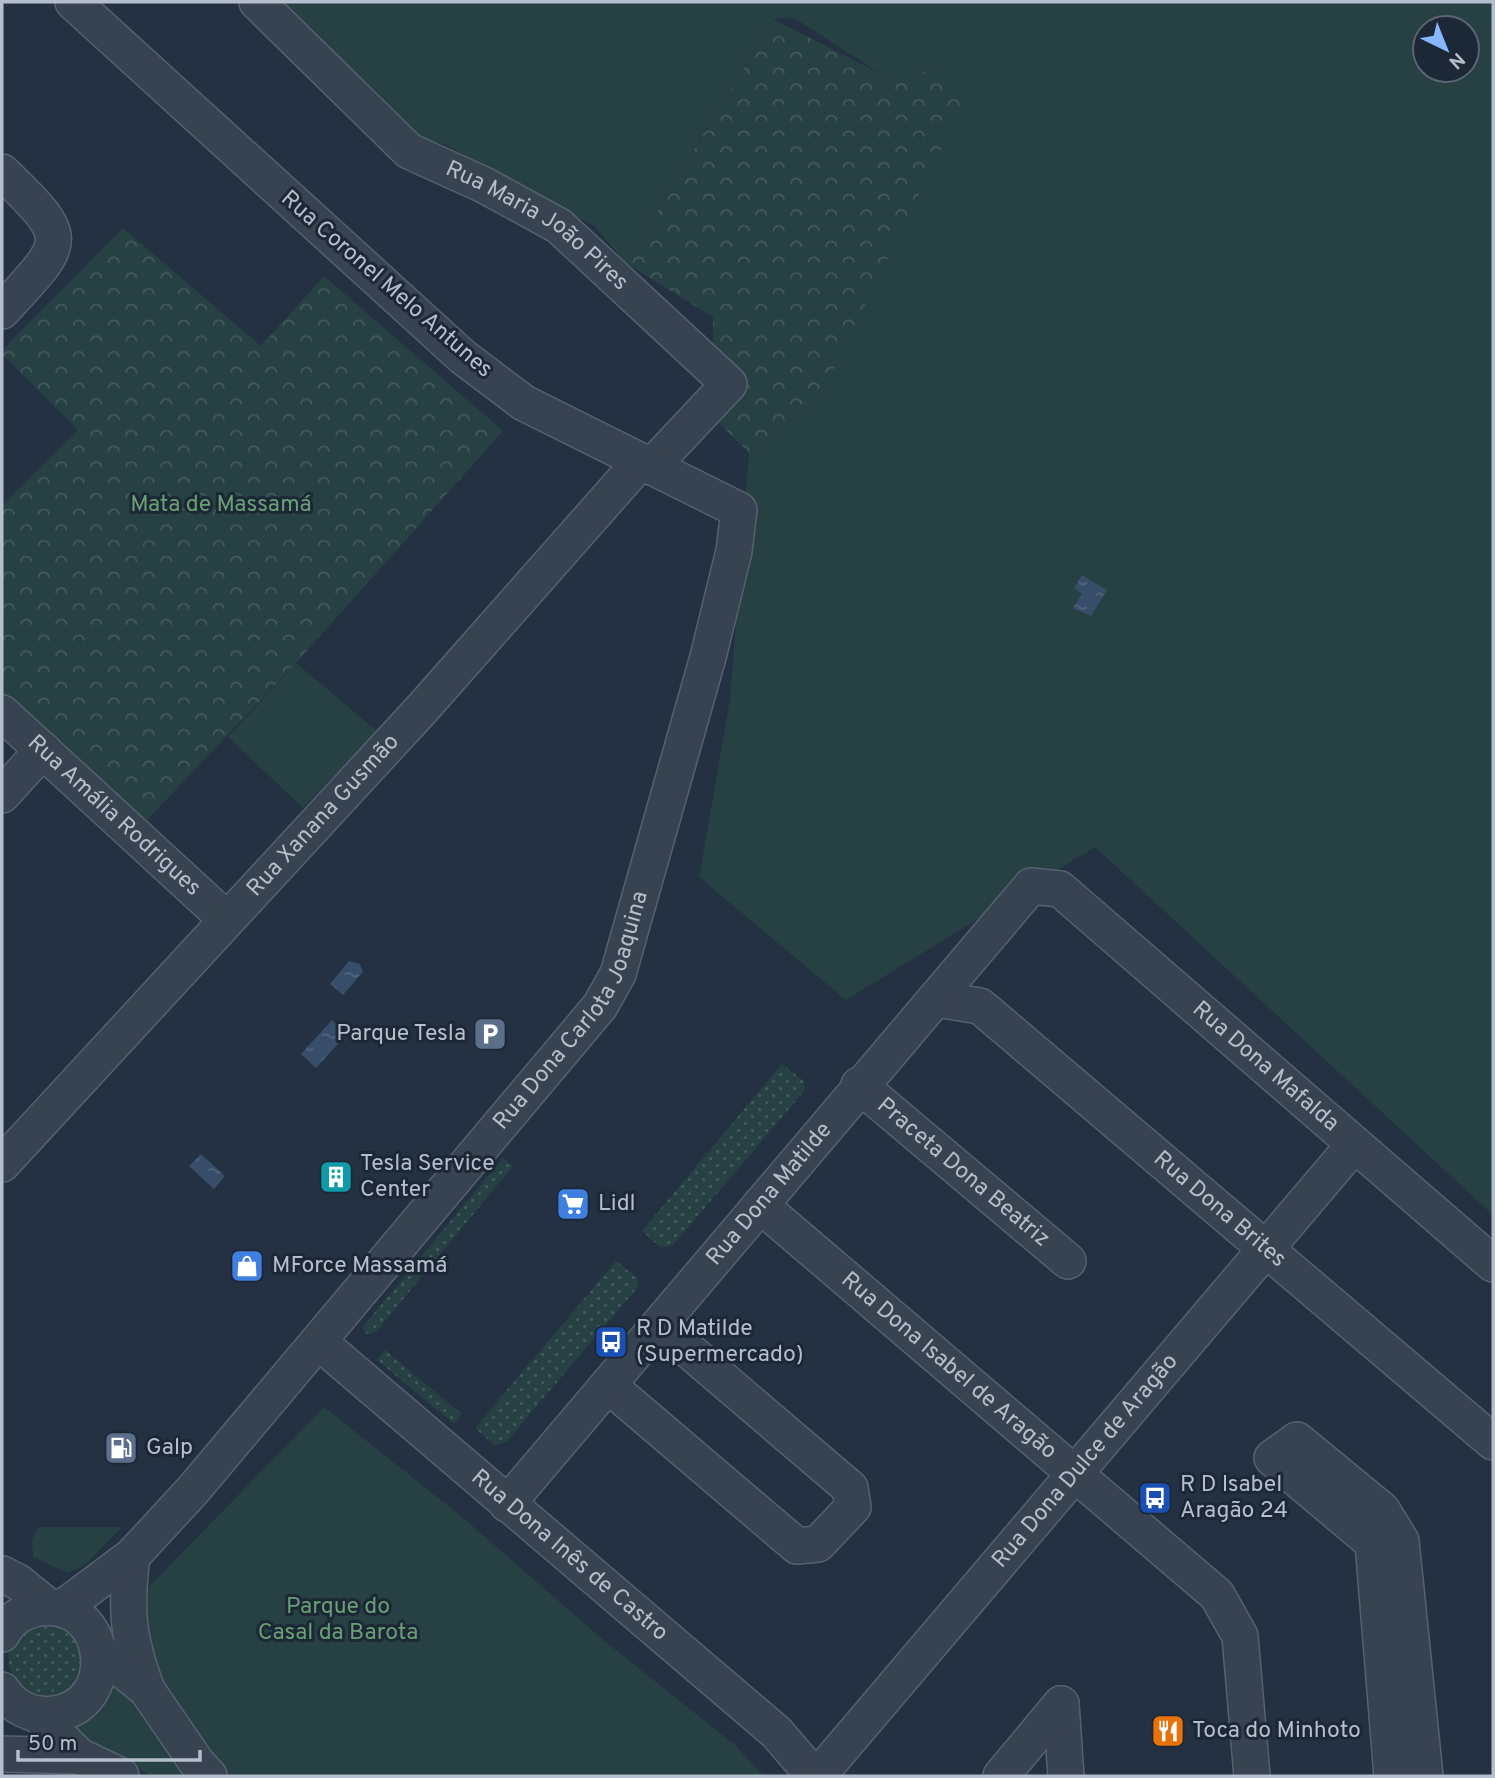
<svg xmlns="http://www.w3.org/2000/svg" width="1495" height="1778" viewBox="0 0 1495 1778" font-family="Overpass,sans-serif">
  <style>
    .green { fill: #264043; fill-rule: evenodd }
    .forest { fill: url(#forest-crowns) }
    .garden { fill: url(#garden-dots) }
    .water { fill: url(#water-ripples) }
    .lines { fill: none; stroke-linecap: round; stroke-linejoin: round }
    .minor-casing { stroke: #56616f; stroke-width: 38 }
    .minor { stroke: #384351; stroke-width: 35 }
    .labels { text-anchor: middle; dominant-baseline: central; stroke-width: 6; stroke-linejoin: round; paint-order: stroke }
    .street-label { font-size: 23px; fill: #b5becc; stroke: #1d2837 }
    .park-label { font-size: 23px; fill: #6a9e75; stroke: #1d2837 }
    .poi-label { font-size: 23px; fill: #b5becc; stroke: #1d2837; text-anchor: start }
  </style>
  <defs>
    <pattern id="forest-crowns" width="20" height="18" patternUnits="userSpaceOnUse" patternTransform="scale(1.75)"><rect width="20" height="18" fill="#264043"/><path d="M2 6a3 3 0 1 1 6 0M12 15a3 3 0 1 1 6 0" fill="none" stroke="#435a5d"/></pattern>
    <pattern id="garden-dots" width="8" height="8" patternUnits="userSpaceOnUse" patternTransform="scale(1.75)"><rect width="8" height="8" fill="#264043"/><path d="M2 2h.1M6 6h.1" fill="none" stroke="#435a5d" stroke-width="1.8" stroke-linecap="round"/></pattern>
    <pattern id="water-ripples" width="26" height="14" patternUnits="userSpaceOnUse" patternTransform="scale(1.75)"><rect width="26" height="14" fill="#374d6a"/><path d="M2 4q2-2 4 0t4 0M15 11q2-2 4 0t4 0" fill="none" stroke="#52657e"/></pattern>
  </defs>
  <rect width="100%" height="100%" fill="#243142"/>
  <path class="green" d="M276,2h1217v1213l-398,-368 -249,153 -147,-123 31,-177 19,-247 71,-56 115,-327 -46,9 -95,-61 -21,1 -147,244 -32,-37 -150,-82 -46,-11zM1425,28h42v42h-42z
    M296,663l81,68 -74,77 -75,-71z
    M324,1407l137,109 146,127 128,102 29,31h-536l-40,-50 -43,-63 -9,-63z
    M38,1527h84l-36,37 -18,9 -35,-16 -1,-17z
    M109,1665l83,111h-39l-65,-32 -30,-19z"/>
  <path class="forest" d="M773,19l116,59 46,-8 33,23 -148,304 -71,56 -36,-36v-100l-87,-54z
    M123,228l138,118 63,-70 179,155 -207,232 -149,157 -145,-126v-189l76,-75 -76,-76v-4z"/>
  <path class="garden" d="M782,1064l22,17 1,9 -132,155 -12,3 -19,-17z
    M503,1158l10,8 -137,166 -11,2 -2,-7 3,-4z
    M616,1261l21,17 1,9 -132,155 -12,3 -19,-17z
    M385,1350l77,64 -8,10 -77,-64z
    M32,1624l37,4 16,20 -6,38c-7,4 -16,13 -23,14 -31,8 -56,-30 -45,-58 4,-7 14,-13 21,-18z"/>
  <path class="water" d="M1082,575l25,15 -16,26 -18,-8 9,-14 -8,-6z
    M349,961l11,3 3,8 -20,23 -13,-11z
    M332,1020l15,14 -31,34 -15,-14z
    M201,1154l24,22 -11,13 -25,-23z"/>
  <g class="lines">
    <defs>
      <g id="minor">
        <path id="s1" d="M257,2l152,149 75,34 75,41 170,158 -78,83"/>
        <path d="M2,172c72,69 65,68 0,139"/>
        <path id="s2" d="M2,713l223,205"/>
        <path d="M2,795l41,-45"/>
        <path id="s3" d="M936,999l44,7 513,436"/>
        <path id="s4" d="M859,1085l209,176"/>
        <path id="s5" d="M2,1164l419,-454 219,-248"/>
        <path id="s6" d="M760,1205l457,390 23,41 12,140"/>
        <path id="s7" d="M319,1342l457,390 38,44"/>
        <path d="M608,1385l189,161 21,-2 35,-37 -3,-19 -191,-163"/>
        <path id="s8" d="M507,1504l524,-618 29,3 433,375"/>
        <path d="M132,1556c-7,55 -4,82 15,134"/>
        <path d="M2,1574l16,8 31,25"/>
        <path id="s9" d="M61,1609l71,-53 61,-66 407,-484 18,-32 90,-317 26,-106 5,-41 -215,-107 -61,-46 -390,-355"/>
        <path d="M2,1634c8,-15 23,-24 39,-26 69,-9 80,99 12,106 -21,3 -40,-7 -51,-24"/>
        <path d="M100,1652l47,38 50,73 12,13"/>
        <path d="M1061,1704l5,72"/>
        <path d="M37,1714l42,42 42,20"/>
        <path d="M2,1754l77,2"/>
        <path id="s10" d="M818,1776l536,-631"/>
        <path d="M1001,1776l60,-72"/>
        <path d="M1392,1776l-19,-233 -101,-85 25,-18 85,70 19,31 24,235"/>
      </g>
    </defs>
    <use href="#minor" class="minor-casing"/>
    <use href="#minor" class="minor"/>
  </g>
  <defs>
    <symbol id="parking-square" viewBox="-11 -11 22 22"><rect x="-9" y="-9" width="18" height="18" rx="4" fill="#5c6f8a" stroke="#1d2837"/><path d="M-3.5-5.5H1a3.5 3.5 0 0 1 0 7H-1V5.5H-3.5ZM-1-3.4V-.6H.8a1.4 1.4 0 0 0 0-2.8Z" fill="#fff"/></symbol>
    <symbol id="building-square" viewBox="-11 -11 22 22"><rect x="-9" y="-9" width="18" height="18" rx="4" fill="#0f9aa8" stroke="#1d2837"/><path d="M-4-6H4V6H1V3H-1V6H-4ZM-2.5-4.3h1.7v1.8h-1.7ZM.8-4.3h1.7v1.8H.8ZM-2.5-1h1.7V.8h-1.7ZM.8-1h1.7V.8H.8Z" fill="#fff"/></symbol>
    <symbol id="supermarket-square" viewBox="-11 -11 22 22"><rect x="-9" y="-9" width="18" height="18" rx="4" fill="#3f7fe0" stroke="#1d2837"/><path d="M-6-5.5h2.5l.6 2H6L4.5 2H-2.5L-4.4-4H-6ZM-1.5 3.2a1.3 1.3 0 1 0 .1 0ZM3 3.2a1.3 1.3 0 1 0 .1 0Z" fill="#fff"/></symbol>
    <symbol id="shop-square" viewBox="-11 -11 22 22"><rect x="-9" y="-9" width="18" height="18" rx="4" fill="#3f7fe0" stroke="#1d2837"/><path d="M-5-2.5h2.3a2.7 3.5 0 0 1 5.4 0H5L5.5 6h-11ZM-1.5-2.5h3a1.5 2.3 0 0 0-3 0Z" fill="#fff"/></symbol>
    <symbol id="bus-square" viewBox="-11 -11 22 22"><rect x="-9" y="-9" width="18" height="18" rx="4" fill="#1a4fb4" stroke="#1d2837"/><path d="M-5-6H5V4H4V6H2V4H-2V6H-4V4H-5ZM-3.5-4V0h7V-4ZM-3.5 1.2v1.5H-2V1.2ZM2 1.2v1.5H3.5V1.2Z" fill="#fff"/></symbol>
    <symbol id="fuel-square" viewBox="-11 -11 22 22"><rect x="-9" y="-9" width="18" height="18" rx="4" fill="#5c6f8a" stroke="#1d2837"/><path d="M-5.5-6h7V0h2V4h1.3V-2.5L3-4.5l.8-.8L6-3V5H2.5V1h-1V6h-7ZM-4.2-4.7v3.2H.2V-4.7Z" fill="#fff"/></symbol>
    <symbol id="restaurant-square" viewBox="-11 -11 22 22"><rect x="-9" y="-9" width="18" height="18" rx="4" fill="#e8710a" stroke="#1d2837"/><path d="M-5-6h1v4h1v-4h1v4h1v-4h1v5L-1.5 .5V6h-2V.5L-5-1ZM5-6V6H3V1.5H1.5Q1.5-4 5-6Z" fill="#fff"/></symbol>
  </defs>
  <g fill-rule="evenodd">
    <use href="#parking-square" x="471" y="1015" width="38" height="38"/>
    <use href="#building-square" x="317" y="1158" width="38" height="38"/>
    <use href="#supermarket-square" x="554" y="1185" width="38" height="38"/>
    <use href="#shop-square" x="228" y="1247" width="38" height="38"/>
    <use href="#bus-square" x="592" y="1323" width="38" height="38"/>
    <use href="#fuel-square" x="102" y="1429" width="38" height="38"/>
    <use href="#bus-square" x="1136" y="1479" width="38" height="38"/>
    <use href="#restaurant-square" x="1149" y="1712" width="38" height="38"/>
  </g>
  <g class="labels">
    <g class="street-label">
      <text stroke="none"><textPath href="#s1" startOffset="362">Rua Maria João Pires</textPath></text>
      <text transform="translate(386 285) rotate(41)">Rua Coronel Melo Antunes</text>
      <text stroke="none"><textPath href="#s5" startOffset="474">Rua Xanana Gusmão</textPath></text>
      <text stroke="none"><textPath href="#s2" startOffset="152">Rua Amália Rodrigues</textPath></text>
      <text stroke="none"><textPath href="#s9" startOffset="793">Rua Dona Carlota Joaquina</textPath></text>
      <text stroke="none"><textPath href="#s8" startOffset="1111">Rua Dona Mafalda</textPath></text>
      <text stroke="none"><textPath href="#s4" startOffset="136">Praceta Dona Beatriz</textPath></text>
      <text stroke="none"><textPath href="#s8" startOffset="406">Rua Dona Matilde</textPath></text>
      <text stroke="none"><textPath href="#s3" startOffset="359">Rua Dona Brites</textPath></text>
      <text stroke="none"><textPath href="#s6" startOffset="248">Rua Dona Isabel de Aragão</textPath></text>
      <text stroke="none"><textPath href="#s10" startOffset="413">Rua Dona Dulce de Aragão</textPath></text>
      <text stroke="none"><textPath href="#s7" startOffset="329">Rua Dona Inês de Castro</textPath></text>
    </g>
    <g class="park-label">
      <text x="221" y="505">Mata de Massamá</text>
      <text x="338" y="1607">Parque do<tspan x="338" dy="26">Casal da Barota</tspan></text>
    </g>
    <g class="poi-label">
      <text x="466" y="1034" text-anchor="end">Parque Tesla</text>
      <text x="360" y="1164">Tesla Service<tspan x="360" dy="26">Center</tspan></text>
      <text x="598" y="1204">Lidl</text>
      <text x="272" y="1266">MForce Massamá</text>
      <text x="636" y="1329">R D Matilde<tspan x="636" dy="26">(Supermercado)</tspan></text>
      <text x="146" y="1448">Galp</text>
      <text x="1180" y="1485">R D Isabel<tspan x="1180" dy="26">Aragão 24</tspan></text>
      <text x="1192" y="1731">Toca do Minhoto</text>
    </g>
  </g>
  <rect width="1495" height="1778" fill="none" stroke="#b5becc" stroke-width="7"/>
  <g transform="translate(1446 49) rotate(137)"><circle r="33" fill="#1d2837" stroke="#5a6473" stroke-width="2"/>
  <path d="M0-5L12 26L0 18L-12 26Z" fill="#87b7ff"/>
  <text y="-10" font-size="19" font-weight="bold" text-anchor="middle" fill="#b5becc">N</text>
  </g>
  <path d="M18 1750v10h182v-10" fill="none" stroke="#b5becc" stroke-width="3.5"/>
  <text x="28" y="1750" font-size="21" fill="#b5becc" stroke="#1d2837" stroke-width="5" paint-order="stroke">50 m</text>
</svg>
